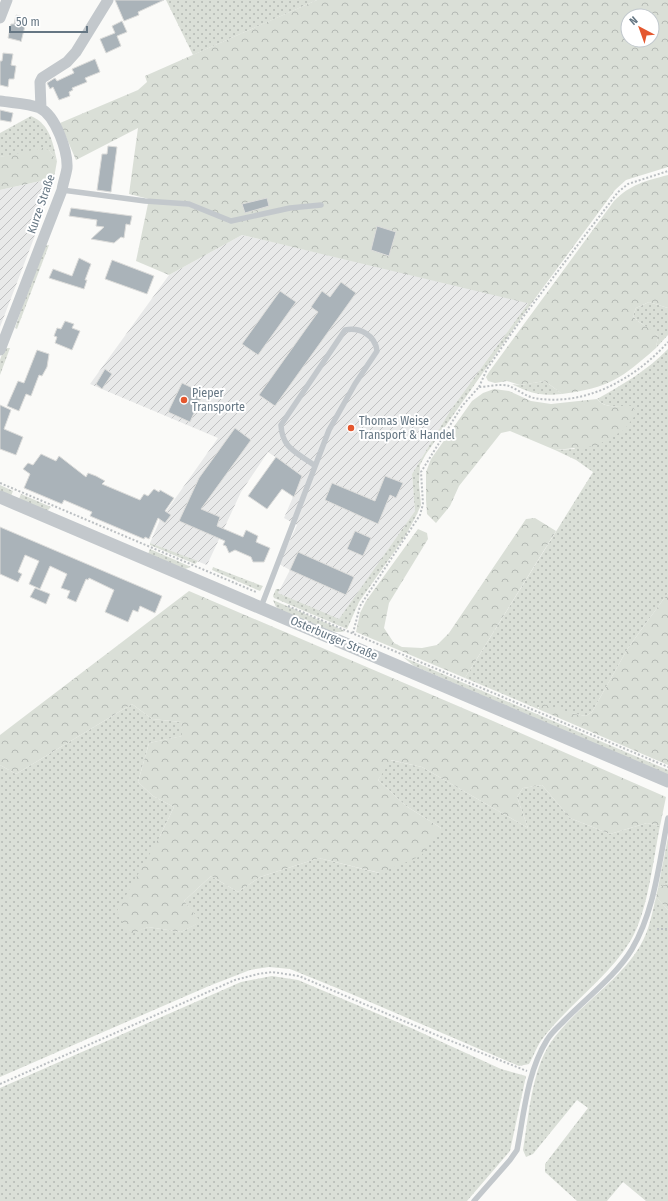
<svg xmlns="http://www.w3.org/2000/svg" width="668" height="1201" viewBox="0 0 668 1201" font-family="'Fira Sans Condensed',sans-serif">
  <style>
    .industrial { fill: url(#industrial-furrows) }
    .grass { fill: url(#grass-dots) }
    .forest { fill: url(#forest-crowns); fill-rule: evenodd }
    .building { fill: #aab3b9; stroke: #dcdcda }
    .lines { fill: none; stroke-linecap: round; stroke-linejoin: round }
    .path { stroke: #bbbfc2; stroke-width: 2; stroke-dasharray: 2 2; stroke-linecap: butt }
    .service { stroke: #c3c8cc; stroke-width: 5.5 }
    .minor { stroke: #c3c8cc; stroke-width: 11 }
    .tertiary { stroke: #c3c8cc; stroke-width: 13 }
    .poi-dot { fill: #e4572e; stroke: #fff; stroke-width: 1.5 }
    .labels { text-anchor: middle; dominant-baseline: central; stroke-width: 4; stroke-linejoin: round; paint-order: stroke }
    .street-label { font-size: 12px; fill: #657683; stroke: #fff }
    .poi-label { font-size: 12px; fill: #657683; stroke: #fff; text-anchor: start }
  </style>
  <defs>
    <pattern id="industrial-furrows" width="10" height="10" patternUnits="userSpaceOnUse"><rect width="10" height="10" fill="#e8e9e9"/><path d="M-1 1l2-2M0 10L10 0M9 11l2-2" fill="none" stroke="#c0c1c2"/></pattern>
    <pattern id="grass-dots" width="8" height="8" patternUnits="userSpaceOnUse"><rect width="8" height="8" fill="#dadfd7"/><path d="M2 2h.1M6 6h.1" fill="none" stroke="#b4b9b4" stroke-width="1.8" stroke-linecap="round"/></pattern>
    <pattern id="forest-crowns" width="20" height="18" patternUnits="userSpaceOnUse"><rect width="20" height="18" fill="#dadfd7"/><path d="M2 6a3 3 0 1 1 6 0M12 15a3 3 0 1 1 6 0" fill="none" stroke="#b4b9b4"/></pattern>
  </defs>
  <rect width="100%" height="100%" fill="#fafaf8"/>
  <path class="industrial" d="M54,178l-15,47 -39,102v-137z
    M242,235l287,67 -79,109 -38,63 3,37 -76,109 -61,-27 12,-23 -11,-6 18,-39 -13,-7 18,-42 -34,-24 -27,40 -34,73 -57,-22 10,-23 58,-82 -128,-54 79,-109z"/>
  <path class="grass" d="M166,0h151l-124,55z
    M31,116c19,8 22,27 26,45l-8,-11 -49,7v-24z
    M49,245l-32,84 -2,-1 28,-82z
    M529,302l2,2 -105,150 -6,11 -1,19 2,21 -4,9 -11,21 -47,67 -12,27 -73,-31 -1,-2 3,-7h4l-2,4 61,26 76,-108 -3,-37 38,-63z
    M649,302l19,6v27l-12,13 2,-12c-8,-8 -18,-12 -25,-20l3,-8z
    M4,348h6l-10,27v-15z
    M668,349v244l-40,55 -36,64 -6,4 -48,-9v2l-73,-31 128,-206 -17,-12 -21,-10 19,-1 51,-43c-11,0 -20,2 -28,-7 25,-14 51,-29 71,-50z
    M545,381l17,13c-22,2 -30,0 -50,-10l8,1z
    M0,485l13,6 -2,5 -11,-5z
    M21,494l30,13 -4,4 -28,-12z
    M150,543l48,18 -3,3 -45,-19z
    M150,549l41,18 -6,2 -37,-15z
    M213,567l47,18 3,1 -3,5 -48,-21z
    M273,600l72,31c-12,6 -49,-14 -62,-19l-7,-5z
    M403,657l265,113v5l-254,-109z
    M132,704l20,15 29,3 2,14 -34,7 -11,39 15,14 21,11 -14,29 -31,98 19,-7 33,5 19,-10 -16,-21 27,-25 27,16 22,-15 59,-19 60,15 62,-45 -35,-22 -28,-26 12,-20 32,7 106,61 -11,-31 6,-9 19,-3 28,33 40,16 37,-11 13,3c-7,34 -12,85 -29,114 -23,38 -61,63 -88,98 -6,7 -9,18 -14,26l-10,2 -170,-73 -59,-24 -21,-2 -19,3 -41,16 -209,91v-312l16,9z
    M668,837v46l-10,5z
    M656,897l12,13v291h-22l-23,-19 -16,19h-30l-32,-29v-8l43,-56 -11,-8 -44,54 -7,3 -3,-7c6,-34 8,-78 28,-108 24,-34 68,-60 89,-96 9,-15 12,-32 16,-49z
    M272,976l26,4 111,47 92,42 25,7 -16,75 -43,50h-467v-113l241,-106z"/>
  <path class="forest" d="M317,0h351v167l-42,13 -11,10 -84,114 -289,-69 -73,40 -33,-14 13,-62 -20,-5 9,-66 -62,32 -16,-37 78,-33 9,-8 -2,-6zM628,16h24v24h-24z
    M43,148l6,2 8,11 -3,17 -54,12v-33z
    M668,175v133l-19,-6 -13,6 -3,8c7,9 18,11 25,20l-2,12c-34,30 -47,40 -94,46l-17,-13 -25,4 -13,-4 -12,2 -7,-2 -2,-4 3,-5 125,-171c17,-17 31,-20 54,-26z
    M494,389l15,2 22,10 20,3 46,-5c9,11 22,6 35,7l5,7 -13,17 -28,16 -41,4 -45,-19 -9,2 -42,53 -9,20 -14,17 -9,-9 -1,-14v-28l5,-13 41,-58 11,-8z
    M535,518l21,13 -91,147 -109,-46 4,-19 6,-12 52,-72 9,4 1,6 -39,64 -5,25 10,15 8,4 20,1 15,-3 12,-12 77,-114z
    M189,591l304,130 173,76 -6,29 -13,-3 -37,11 -40,-16 -28,-33 -19,3 -6,9 11,31 -106,-61 -31,-7 -13,20 28,26 35,22 -20,28 -41,17 -61,-15 -59,19 -22,15 -27,-16 -27,25 17,21 -20,10 -33,-5 -19,8 -12,-24 43,-75 14,-29 -21,-11 -15,-14 11,-39 33,-7 -1,-14 -29,-3 -20,-15 -116,70 -16,-9v-30z
    M668,593v172l-130,-56 2,-4 4,-1 31,10 11,2 6,-4 36,-64z
    M668,883v27l-12,-13 2,-9z"/>
  <path class="building" d="M115,0h49l-26,12 1,3 -15,6z
    M16,15l11,3 -6,24 -1,-1 -12,-3 3,-14h3z
    M122,21l5,11 -10,4 4,10 -15,7 -6,-14 15,-6 -3,-7z
    M3,53l10,1 -2,11 5,1 -2,13h-5l-1,8 -8,-2v-24h2z
    M95,59l5,13 -15,6 2,4 -15,6 1,2 -4,2 1,4 -11,4 -6,-13 -3,2 -3,-6 8,-5 2,3 17,-8 -2,-4z
    M0,110l13,3 -2,9 -11,-2z
    M108,146l9,1 -6,45 -14,-2 5,-36h5z
    M267,198l2,8 -24,7 -3,-9z
    M71,208l61,8 -2,9 -4,-1 -2,14 -3,-1 -7,6 -23,-4 13,-12 -8,-1 1,-6 -28,-4z
    M377,226l19,6 -7,24 -18,-6z
    M79,258l12,6 -6,16h2l-3,9 -35,-11 4,-9 19,7z
    M112,260l42,16 -7,18 -42,-15z
    M341,282l15,11 -81,113 -16,-11 59,-83 -7,-5 11,-16 8,6z
    M280,291l16,11 -38,53 -16,-11z
    M65,321l9,3 -2,4 8,3 -8,19 -17,-7 2,-6 -3,-1 3,-8 4,1z
    M37,350l12,4 -2,13 -5,9 -3,-1 -8,21 -5,-2 -7,17 -12,-5 11,-25 6,2z
    M105,369l7,5 -10,15 -6,-5z
    M182,383l21,10 -13,29 -22,-10z
    M0,405l11,5 -7,19 19,8 -7,18 -16,-6z
    M235,428l16,12 -50,69 19,8 -3,9 26,11 3,-7 12,6 -2,6 14,6 -6,14h-11l-2,-5 -16,-7 -6,3 -3,-7 -3,-1 2,-4 -46,-20 20,-43z
    M41,454l15,7 3,-5 27,21 2,-4 8,3 9,5 -3,3 38,16 4,-6 4,2 6,-7 5,3 1,-2 14,8 -9,13 6,4 -6,8 -7,-5 -9,21 -4,-2 -1,2 -54,-23 2,-4 -28,-12 -2,4 -38,-16 6,-14 -7,-5 5,-6 5,2z
    M276,457l26,19 -8,21 -12,-8 -15,20 -19,-13z
    M385,476l18,7 -7,15 -6,-3 -12,29 -53,-24 7,-17 43,18z
    M0,527l162,69 -7,17 -15,-7 -2,6 -5,-2 -5,12 -23,-10 9,-22 -25,-12 -1,2 -2,-1 -10,23 -9,-4 3,-7 -9,-3 6,-14 -17,-8 -10,23 -11,-5 10,-23 -14,-6 -7,17 4,2 -4,8 -18,-8z
    M355,531l16,7 -8,18 -16,-7z
    M298,552l56,25 -8,18 -56,-25z
    M35,588l15,6 -4,10 -16,-7z"/>
  <g class="lines">
    <path class="path" d="M479,387l8,-18 33,-48 98,-129 10,-8 40,-13
      M0,483l256,109
      M288,606l380,161
      M353,633l7,-27 60,-91 3,-11 -2,-32 41,-66 17,-19c8,0 22,-4 30,-1 8,3 16,10 25,12 51,9 101,-19 134,-56
      M657,929h11
      M0,1084l235,-104 23,-6 14,-2 27,4 142,61 86,34"/>
    <path class="service" d="M62,190l83,11 44,3 42,17 59,-13 31,-3
      M261,607l68,-177 26,-46 22,-33c-2,-16 -17,-24 -32,-21l-64,95c1,23 15,27 33,40
      M474,1201l36,-41 7,-10c7,-36 10,-78 30,-110 4,-7 11,-13 16,-18 22,-23 53,-46 69,-73 23,-39 27,-87 36,-131"/>
    <path class="minor" d="M0,18l7,-18
      M0,101c13,2 28,2 40,7 16,8 28,44 27,60 -1,7 -4,15 -5,22l-62,160
      M41,109l-1,-27 2,-4 25,-16 9,-10 32,-52"/>
    <path class="tertiary" d="M0,497l668,284"/>
  </g>
  <g class="poi-dot">
    <circle cx="184" cy="400" r="4"/>
    <circle cx="351" cy="428" r="4"/>
  </g>
  <g class="labels">
    <g class="street-label">
      <text transform="translate(41 204) rotate(-71)">Kurze Straße</text>
      <text transform="translate(334 638) rotate(23)">Osterburger Straße</text>
    </g>
    <g class="poi-label">
      <text x="192" y="393">Pieper<tspan x="192" dy="14">Transporte</tspan></text>
      <text x="359" y="421">Thomas Weise<tspan x="359" dy="14">Transport &amp; Handel</tspan></text>
    </g>
  </g>
  <g transform="translate(640 28) rotate(319)"><circle r="19" fill="#ffffff" stroke="#c1c8cd"/>
  <path d="M0-3L7 15L0 10L-7 15Z" fill="#e4572e"/>
  <text y="-6" font-size="11" font-weight="bold" text-anchor="middle" fill="#657683">N</text>
  </g>
  <path d="M10 26v6h77v-6" fill="none" stroke="#657683" stroke-width="2"/>
  <text x="16" y="26" font-size="12" fill="#657683" stroke="#ffffff" stroke-width="3" paint-order="stroke">50 m</text>
</svg>
